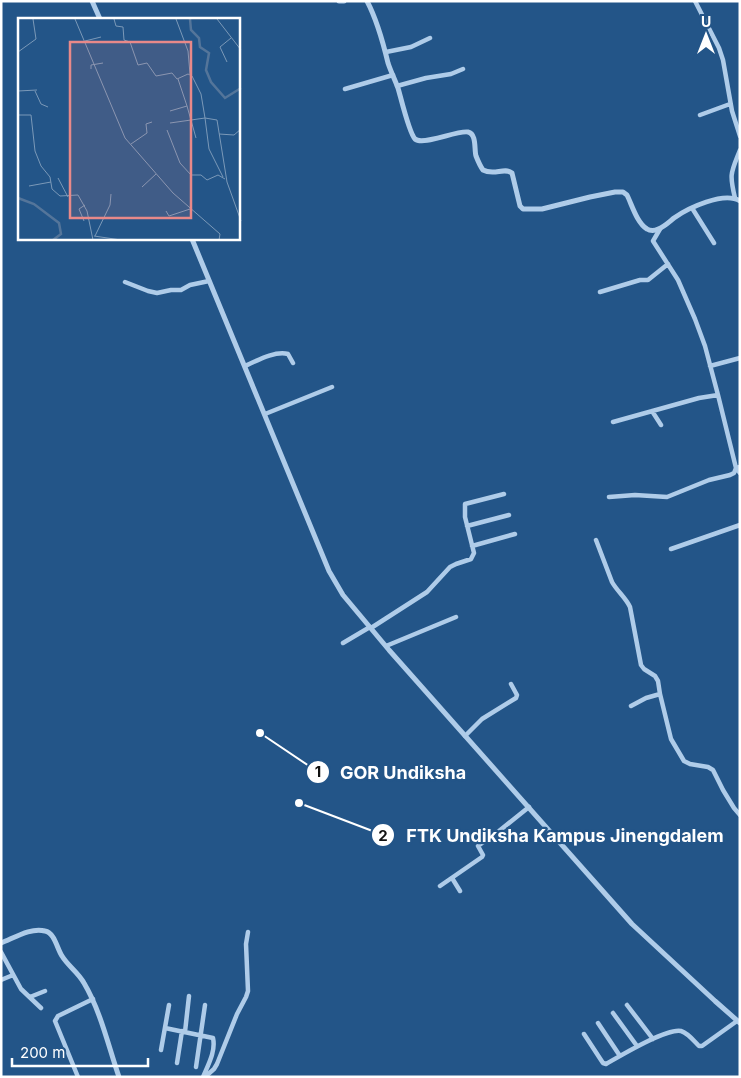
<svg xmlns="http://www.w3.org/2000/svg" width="741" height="1078" viewBox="0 0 741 1078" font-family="Inter,sans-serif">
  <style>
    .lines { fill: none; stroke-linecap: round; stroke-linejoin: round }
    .minor { stroke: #afcce9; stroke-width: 4.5 }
    .tertiary { stroke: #afcce9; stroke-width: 5 }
    .inset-river { fill: none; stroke: #54759a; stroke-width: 2.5 }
    .inset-road { fill: none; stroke: #7b99b8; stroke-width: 1 }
    .view { fill: #e88989; fill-opacity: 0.15; stroke: #e88989; stroke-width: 2.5 }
    .inset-edge { fill: none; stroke: #fff; stroke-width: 2.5 }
    .leader { fill: none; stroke: #fff; stroke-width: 2 }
    .callout-dot { fill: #fff; stroke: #235588; stroke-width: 2 }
    .mark-label { font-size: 15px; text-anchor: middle; font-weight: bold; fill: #111 }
    .callout-label { font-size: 18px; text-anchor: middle; font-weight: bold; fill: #fff; stroke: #235588; stroke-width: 4.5; stroke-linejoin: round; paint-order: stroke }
  </style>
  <rect width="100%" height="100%" fill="#235588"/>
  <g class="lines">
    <path class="minor" d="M695,1l24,47 4,12 9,51 8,25
      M386,52l25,-5 19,-9
      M397,86l29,-8 25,-4 12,-5
      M345,89l48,-14
      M700,115l30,-11
      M735,198c-6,-25 -4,-25 5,-48
      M692,208l22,35
      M660,229l-7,12 25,39 17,39 10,27 13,49
      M125,282l23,9 9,2 14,-3h10l9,-5 19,-4
      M600,292l40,-12h8l20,-16
      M245,366c11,-5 31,-16 43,-12l5,9
      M710,366l30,-8
      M652,411l9,14
      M265,414l67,-27
      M613,422l86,-24 19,-3 18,73 4,5
      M609,497l26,-2 32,2 42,-17 21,-5 4,-2 2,-5 4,-1
      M467,526l42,-11
      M596,540l16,42c5,9 14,16 18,25l11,58 3,4 11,7 3,5 2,13 11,45 13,22 6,3 18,3 5,3 10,20 11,18 6,7
      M472,546l43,-12
      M671,549l69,-24
      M371,628l56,-36 23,-25 6,-3 15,-5 3,-6 -9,-36v-13l39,-10
      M343,643l27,-16
      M386,646l70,-29
      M631,706l15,-8 14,-4
      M465,736l17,-17 34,-21 1,-3 -6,-11
      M452,878l8,13
      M440,886l42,-29 1,-2 -5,-9 21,-15 30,-24
      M1,952l20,37 20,19
      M1,980l12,-5
      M30,997l15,-6
      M627,1005l26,34
      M613,1013l24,33
      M598,1023l22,33
      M165,1028l48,10c3,13 -5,27 -10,39
      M185,1032l4,-36
      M584,1034l17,26 2,3 3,1c14,-8 60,-36 75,-33 7,2 13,10 18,15h3l35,-25
      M161,1050l8,-45
      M177,1063l5,-32
      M196,1067l9,-62
      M78,1077l-23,-56 3,-5 35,-17
      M205,1077l9,-8 3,-5 20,-50 9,-17 2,-6 -2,-47 2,-12"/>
    <path class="tertiary" d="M92,1l8,18
      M339,1h5
      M367,1c10,19 16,41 21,62 3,9 7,17 10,25 3,10 11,45 17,51 8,7 42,-9 53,-7 9,2 6,18 8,24 2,5 4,10 7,14 11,6 21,-3 29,3l8,33 3,3h19l48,-12 25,-5h8l4,3c5,10 10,28 20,34 3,2 8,2 11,0 6,-2 11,-7 16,-11 14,-10 50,-27 66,-17
      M192,239l137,332 14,24 46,55 243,274 83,77 25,22
      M1,943c13,-5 30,-16 44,-12 10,2 12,18 17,25 6,10 16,16 22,27 17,29 24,62 35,94"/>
  </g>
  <g transform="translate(18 18)">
    <rect width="222" height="222" fill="#235588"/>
    <path class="inset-river" d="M172,1l1,11 8,8 1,9 9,6 -3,17 5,12 14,16 16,-10M0,180l16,6 25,19 2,11 -8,6"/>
    <path class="inset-road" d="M57,1l50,119 48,55 47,41 -1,6M96,1l2,7 7,1 1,13 6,2 8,23 9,-2 9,13 16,-3 5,6 11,-5 4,2 9,18 4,24 12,2 10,62 14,39M158,1l12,32 2,23M199,1l24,31M67,23l16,-4M0,34l18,-13 -3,-20M209,44l-7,-15 11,-9M73,51v-4l12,-2M160,61l9,27M0,73l19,-1M17,73l6,13 7,3M0,82v15h13l4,36 6,15 9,11 2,12 8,7 18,-1 9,16 6,29M152,93l17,-5 9,32M187,100l4,31 14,28M152,105l35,-5M149,112l13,33 11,12h10l6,5 11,-5 7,4M201,116l15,1 7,-6M113,126l16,-11 -1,-9 6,-2M40,160l10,19M11,168l22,-4M124,169l14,-13M148,193l3,5 21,-7M66,203l-5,-12 6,-4M76,218l27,4M77,218l15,-31 1,-11"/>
    <path class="view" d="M52,24h121v176h-121z"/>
    <rect width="222" height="222" class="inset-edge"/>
  </g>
  <path class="leader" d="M260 733L318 772M299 803L383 835"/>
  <g class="callout-dot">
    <circle cx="260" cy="733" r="5"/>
    <circle cx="299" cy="803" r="5"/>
    <circle cx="318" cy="772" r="12"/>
    <circle cx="383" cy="835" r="12"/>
  </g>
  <g class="mark-label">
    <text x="318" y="777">1</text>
    <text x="383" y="841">2</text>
  </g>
  <g class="callout-label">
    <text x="403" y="779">GOR Undiksha</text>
    <text x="565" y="842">FTK Undiksha Kampus Jinengdalem</text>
  </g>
  <rect width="741" height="1078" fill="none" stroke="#ffffff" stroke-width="5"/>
  <g transform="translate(706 35)" stroke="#235588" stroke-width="4" paint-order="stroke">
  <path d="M0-4L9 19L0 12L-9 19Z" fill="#ffffff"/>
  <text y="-8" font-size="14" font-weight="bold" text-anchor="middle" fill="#ffffff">U</text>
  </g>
  <path d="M12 1058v8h136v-8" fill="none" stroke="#ffffff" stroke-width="2.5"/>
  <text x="20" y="1058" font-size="15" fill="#ffffff" stroke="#235588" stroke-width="4" paint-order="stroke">200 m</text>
</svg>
